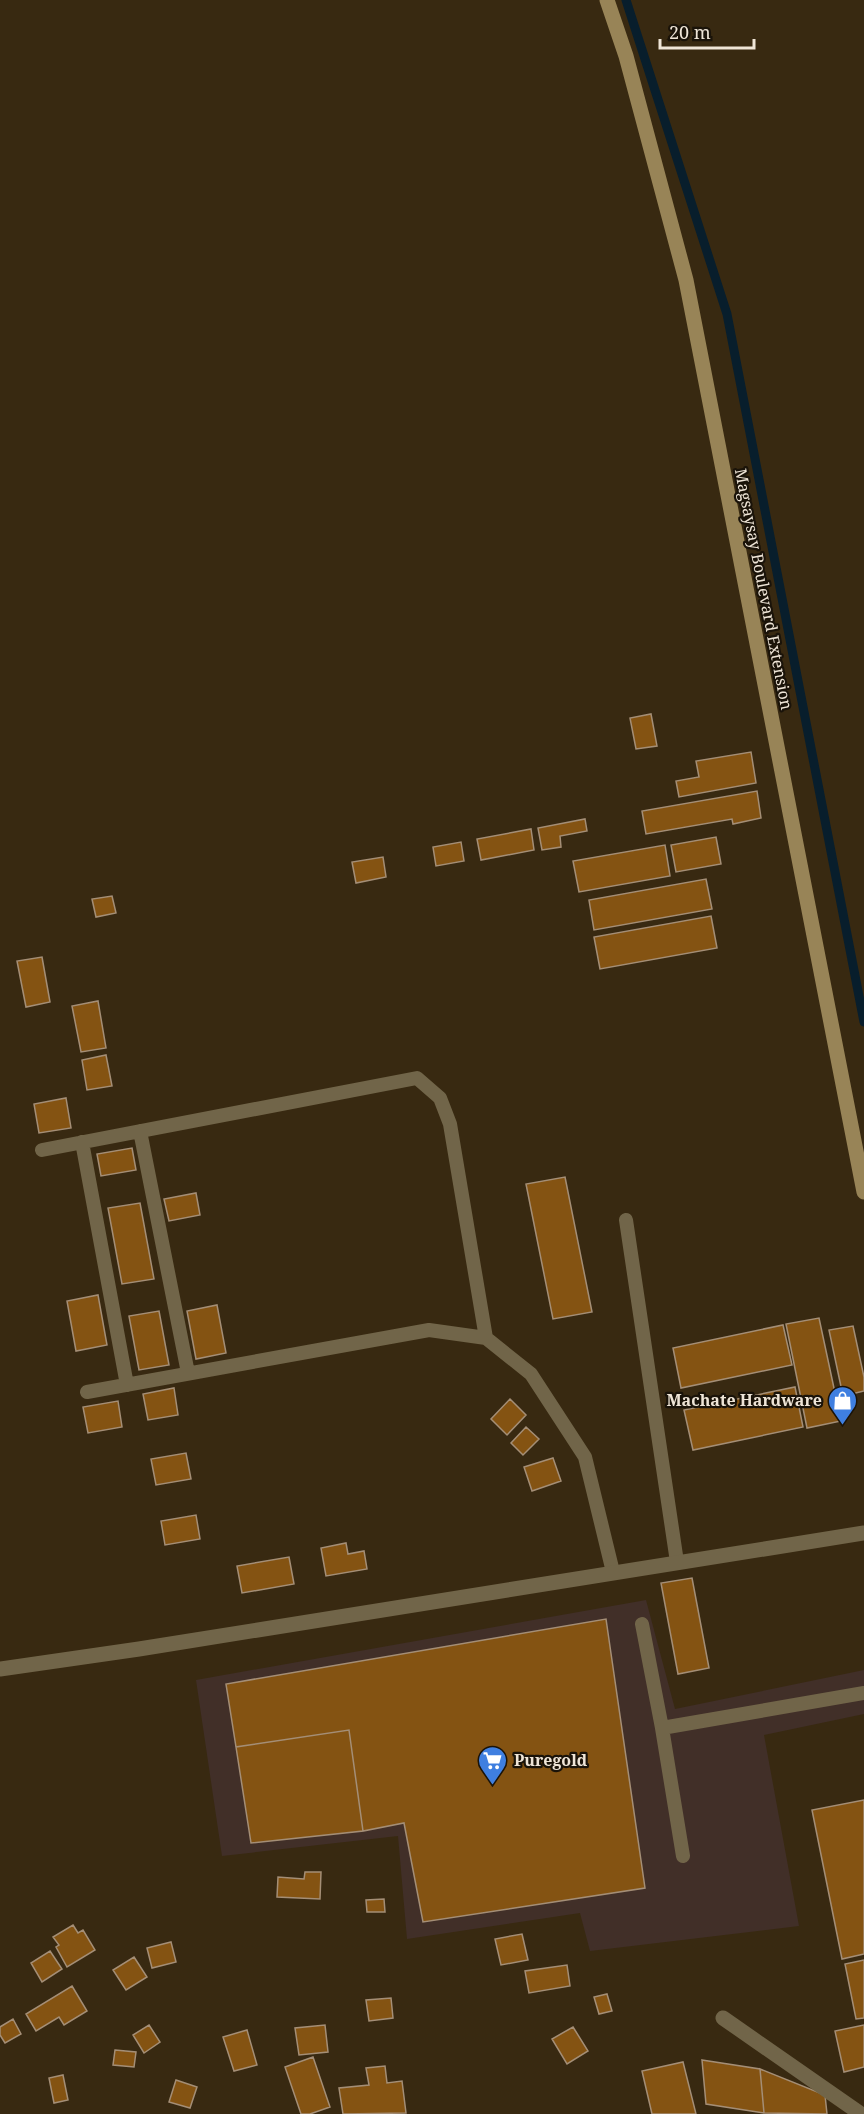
<svg xmlns="http://www.w3.org/2000/svg" width="864" height="2114" viewBox="0 0 864 2114" font-family="'Noto Serif',serif">
  <style>
    .commercial { fill: #412f28 }
    .lines { fill: none; stroke-linecap: round; stroke-linejoin: round }
    .stream { stroke: #081e2c; stroke-width: 9 }
    .building { fill: #845312; stroke: #a48e76; stroke-width: 1.5 }
    .lane { stroke: #716549; stroke-width: 14 }
    .street { stroke: #716549; stroke-width: 15 }
    .secondary { stroke: #988457; stroke-width: 15 }
    .labels { text-anchor: middle; dominant-baseline: central; stroke-width: 4.5; stroke-linejoin: round; paint-order: stroke }
    .street-label { font-size: 16px; fill: #efe5d7; stroke: #1a1309 }
    .poi-label { font-size: 16px; font-weight: bold; fill: #efe5d7; stroke: #1a1309; text-anchor: end }
  </style>
  <rect width="100%" height="100%" fill="#382911"/>
  <path class="commercial" d="M646,1600l29,109 189,-39v44l-100,21 35,191 -209,25 -10,-38 -173,26 -9,-103 -176,20 -26,-176z"/>
  <g class="lines">
    <path class="stream" d="M626,0l101,314 137,708"/>
  </g>
  <path class="building" d="M651,714l6,32 -21,3 -6,-31z
    M751,752l5,31 -77,14 -3,-16 23,-4 -3,-16z
    M757,791l4,27 -28,6 -1,-5 -86,15 -4,-23z
    M585,819l2,12 -27,5 1,11 -19,3 -4,-22z
    M531,829l3,21 -53,10 -4,-21z
    M716,837l5,27 -45,8 -5,-27z
    M461,842l3,19 -28,5 -3,-19z
    M665,845l5,31 -91,16 -6,-31z
    M383,857l3,20 -30,6 -4,-21z
    M706,879l6,30 -118,21 -5,-30z
    M112,896l4,17 -20,4 -4,-18z
    M711,916l6,32 -117,21 -6,-32z
    M42,957l8,45 -24,5 -9,-46z
    M98,1001l8,47 -25,4 -9,-46z
    M106,1055l6,31 -25,4 -5,-30z
    M66,1098l5,30 -32,5 -5,-29z
    M132,1148l4,22 -35,6 -4,-22z
    M565,1177l27,135 -39,7 -27,-135z
    M196,1193l4,22 -31,6 -5,-22z
    M140,1203l14,76 -32,5 -14,-76z
    M98,1295l9,50 -31,6 -9,-50z
    M217,1305l9,48 -30,6 -9,-48z
    M159,1311l10,54 -30,5 -10,-54z
    M819,1318l22,103 -34,7 -21,-104z
    M783,1325l9,40 -111,23 -8,-40z
    M853,1326l11,51v14l-21,5 -14,-66z
    M795,1387l8,40 -110,23 -9,-40z
    M174,1388l4,27 -30,5 -5,-26z
    M510,1399l16,16 -19,20 -16,-16z
    M118,1401l4,26 -34,6 -5,-26z
    M526,1427l13,12 -16,16 -12,-12z
    M186,1453l5,26 -35,6 -5,-26z
    M553,1458l8,23 -29,10 -8,-24z
    M196,1515l4,24 -35,6 -4,-24z
    M346,1543l2,11 16,-3 3,18 -41,7 -5,-28z
    M289,1557l5,27 -52,9 -5,-27z
    M692,1578l17,90 -31,6 -17,-91z
    M606,1619l39,269 -222,34 -19,-99 -41,8 -14,-101 -113,17 -10,-63z
    M349,1730l14,101 -112,12 -15,-96z
    M864,1800v154l-22,5 -30,-149z
    M305,1872h16l-1,27 -43,-2 1,-20 26,2z
    M384,1899l1,13h-18l-1,-12z
    M73,1925l5,8 5,-3 12,20 -28,17 -11,-20 3,-2 -6,-8z
    M522,1934l6,26 -27,5 -6,-26z
    M171,1942l5,20 -24,6 -5,-20z
    M50,1951l12,18 -20,13 -11,-19z
    M134,1957l13,20 -21,13 -13,-20z
    M864,1960v58l-8,1 -11,-55z
    M567,1965l3,21 -41,7 -4,-22z
    M72,1986l15,25 -23,14 -5,-8 -23,14 -10,-17z
    M607,1994l5,17 -13,3 -5,-17z
    M391,1998l2,20 -24,3 -3,-21z
    M13,2019l8,15 -16,9 -5,-8v-8z
    M149,2025l11,17 -16,11 -11,-18z
    M325,2025l3,27 -29,3 -4,-27z
    M864,2025v42l-20,5 -9,-41z
    M573,2027l15,24 -21,13 -15,-25z
    M247,2030l10,35 -23,6 -11,-34z
    M115,2050l21,2 -2,15 -21,-2z
    M313,2057l17,50 -20,7h-9l-16,-47z
    M702,2060l58,9 4,44 -58,-9z
    M683,2062l13,52h-44l-10,-43z
    M385,2066l2,17 15,-2 4,32 -63,1 -4,-26 30,-3 -3,-17z
    M760,2069l65,26 2,19 -63,-1z
    M63,2075l5,25 -14,3 -5,-25z
    M176,2080l21,7 -7,21 -21,-6z"/>
  <g class="lines">
    <path class="lane" d="M140,1131l48,242
      M82,1142l45,243
      M42,1150l375,-72 23,20 10,26 36,214
      M626,1220l51,342
      M87,1392l342,-62 57,8 45,36 54,83 28,115
      M642,1624l20,104
      M683,1856l-21,-128 202,-35"/>
    <path class="street" d="M0,1669l139,-20 725,-116
      M723,2018l138,96"/>
    <path class="secondary" d="M607,0l19,56 60,224 178,912"/>
  </g>
  <defs>
    <symbol id="shop-pin" viewBox="-11 -11 22 30"><path d="M0 17L-7.5 6A9.5 9.5 0 1 1 7.5 6Z" fill="#3f7fe0" stroke="#1a1309"/><path d="M-5-2.5h2.3a2.7 3.5 0 0 1 5.4 0H5L5.5 6h-11ZM-1.5-2.5h3a1.5 2.3 0 0 0-3 0Z" fill="#fff"/></symbol>
    <symbol id="supermarket-pin" viewBox="-11 -11 22 30"><path d="M0 17L-7.5 6A9.5 9.5 0 1 1 7.5 6Z" fill="#3f7fe0" stroke="#1a1309"/><path d="M-6-5.5h2.5l.6 2H6L4.5 2H-2.5L-4.4-4H-6ZM-1.5 3.2a1.3 1.3 0 1 0 .1 0ZM3 3.2a1.3 1.3 0 1 0 .1 0Z" fill="#fff"/></symbol>
  </defs>
  <g fill-rule="evenodd">
    <use href="#shop-pin" x="826" y="1384" width="33" height="45"/>
    <use href="#supermarket-pin" x="476" y="1744" width="33" height="45"/>
  </g>
  <g class="labels">
    <g class="street-label">
      <text transform="translate(764 589) rotate(79)">Magsaysay Boulevard Extension</text>
    </g>
    <g class="poi-label">
      <text x="822" y="1400">Machate Hardware</text>
      <text x="514" y="1760" text-anchor="start">Puregold</text>
    </g>
  </g>
  <path d="M660 39v9h94v-9" fill="none" stroke="#efe5d7" stroke-width="3"/>
  <text x="669" y="39" font-size="18" fill="#efe5d7" stroke="#1a1309" stroke-width="4.5" paint-order="stroke">20 m</text>
</svg>
